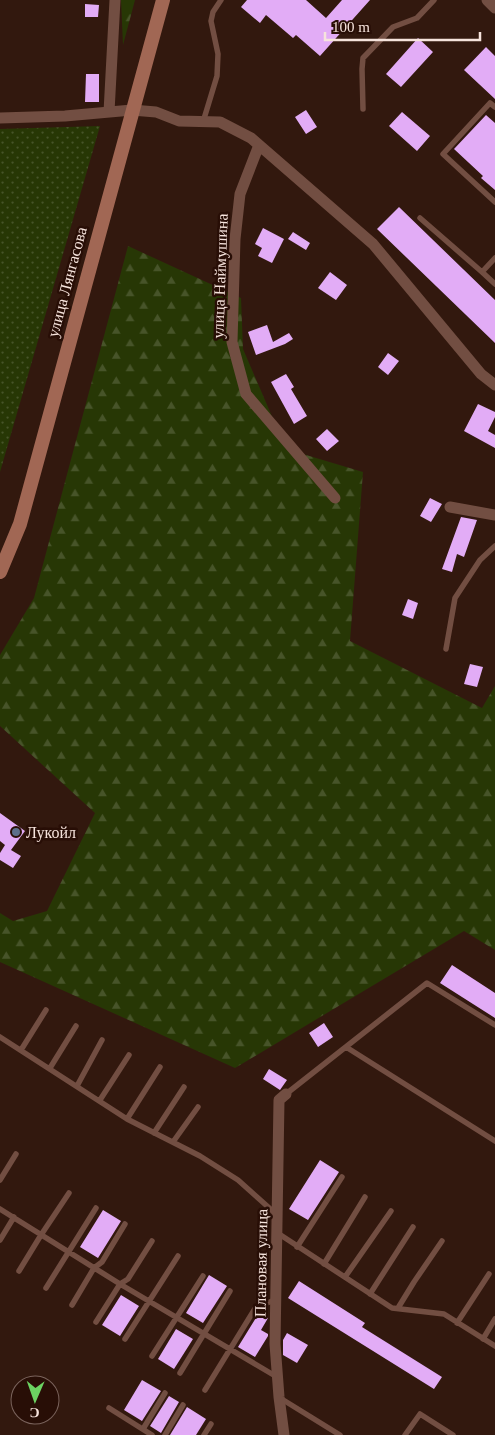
<svg xmlns="http://www.w3.org/2000/svg" width="495" height="1435" viewBox="0 0 495 1435" font-family="'Times New Roman',serif">
  <style>
    .forest { fill: url(#forest-firs) }
    .garden { fill: url(#garden-dots) }
    .building { fill: #e2acf6 }
    .lines { fill: none; stroke-linecap: round; stroke-linejoin: round }
    .service { stroke: #724e42; stroke-width: 5.5 }
    .minor { stroke: #724e42; stroke-width: 11 }
    .secondary { stroke: #a16754; stroke-width: 14 }
    .service-dot { fill: #5c6f8a; stroke: #280e06; stroke-width: 2 }
    .labels { text-anchor: middle; dominant-baseline: central; stroke-width: 5; stroke-linejoin: round; paint-order: stroke }
    .street-label { font-size: 16px; fill: #f6e3dc; stroke: #280e06 }
    .poi-label { font-size: 16px; fill: #f6e3dc; stroke: #280e06; text-anchor: start }
  </style>
  <defs>
    <pattern id="forest-firs" width="22" height="20" patternUnits="userSpaceOnUse" patternTransform="scale(1.25)"><rect width="22" height="20" fill="#273705"/><path d="M5 1l3.5 6h-7zM16 11l3.5 6h-7z" fill="#475429"/></pattern>
    <pattern id="garden-dots" width="8" height="8" patternUnits="userSpaceOnUse" patternTransform="scale(1.25)"><rect width="8" height="8" fill="#273705"/><path d="M2 2h.1M6 6h.1" fill="none" stroke="#475429" stroke-width="1.8" stroke-linecap="round"/></pattern>
  </defs>
  <rect width="100%" height="100%" fill="#32180e"/>
  <path class="forest" d="M121,0h14l-12,45z
    M128,246l113,52 2,51 43,100 77,23 -13,169 132,67 13,-22v264l-31,-19 -229,137 -235,-106v-49l13,8 34,-10 48,-98 -95,-87v-71l34,-57z"/>
  <path class="garden" d="M100,126l-100,346v-343z"/>
  <path class="building" d="M247,0h59l20,18 16,-18h28l-50,56 -24,-21 -3,3 -27,-23 -6,8 -19,-16z
    M85,4l14,1 -1,12h-13z
    M418,38l15,14 -32,35 -15,-13z
    M486,47l9,9v43l-31,-29z
    M86,74h13v28h-14z
    M306,110l11,17 -11,7 -11,-17z
    M402,112l28,24 -13,15 -28,-25z
    M486,115l9,8v67l-14,-12 2,-2 -29,-27z
    M399,207l96,93v43l-118,-114z
    M263,228l21,11 -12,24 -14,-7 4,-8 -7,-4z
    M293,232l17,11 -4,7 -18,-11z
    M330,272l17,13 -11,15 -18,-12z
    M267,325l6,17 16,-9 4,6 -8,5 -29,11 -8,-23z
    M388,353l11,8 -11,14 -10,-8z
    M286,374l8,13 -3,2 16,27 -13,8 -23,-42z
    M478,404l17,8v5l-7,14 7,4v13l-31,-17z
    M327,429l12,12 -12,10 -11,-12z
    M430,498l12,6 -11,18 -11,-6z
    M461,517l16,3 -13,37 -7,-3 -5,18 -10,-3z
    M408,599l10,4 -5,16 -11,-4z
    M470,664l13,3 -6,20 -13,-3z
    M0,813l25,18 -14,19 10,6 -8,12 -13,-8v-7l5,-8 -5,-4z
    M452,965l43,28v25l-55,-35z
    M324,1023l9,14 -15,10 -9,-14z
    M269,1069l18,11 -7,10 -17,-11z
    M320,1160l19,12 -31,48 -19,-11z
    M103,1210l18,11 -23,37 -18,-11z
    M209,1275l18,11 -24,37 -17,-10z
    M299,1281l66,42 -3,4 80,50 -8,12 -146,-91z
    M121,1295l18,11 -19,30 -18,-11z
    M259,1313l9,5 -7,12 7,4v2l-13,21 -17,-10z
    M176,1329l17,10 -19,30 -16,-10z
    M287,1333l21,12 -11,18 -14,-8v-15z
    M142,1380l19,11 -19,30 -18,-11z
    M169,1396l10,6 -18,31 -11,-7z
    M187,1407l19,12 -10,16h-26z"/>
  <g class="lines">
    <path class="service" d="M495,107l-5,-4 -47,51 52,48
      M363,109l-1,-40 1,-11 30,-31 24,-9 17,-18
      M203,122l14,-46 1,-22 -7,-33 2,-9 8,-12
      M420,218l62,54
      M495,258l-13,14 13,12
      M446,649l9,-51 25,-38 15,-14
      M0,1037l127,82 73,37 38,24 38,34
      M346,1047l149,94
      M21,1050l25,-40
      M50,1068l26,-42
      M77,1086l25,-46
      M286,1094l141,-111 68,42
      M100,1100l29,-45
      M127,1119l33,-52
      M154,1133l30,-46
      M173,1142l25,-35
      M0,1180l16,-26
      M0,1209l120,75 157,93
      M276,1232l116,76 52,6 51,32
      M0,1240l14,-23
      M297,1247l45,-70
      M324,1264l41,-67
      M19,1271l22,-36 28,-42
      M345,1277l46,-66
      M46,1288l50,-80
      M370,1294l43,-67
      M72,1305l22,-37 8,-6 23,-38
      M398,1308l16,-26 28,-41
      M96,1322l24,-38 8,-5 24,-38
      M457,1323l32,-49
      M125,1339l53,-83
      M483,1339l12,-20
      M152,1356l51,-80
      M180,1373l50,-82
      M205,1390l51,-83 19,-7
      M280,1398l60,37
      M109,1408l43,27
      M143,1429l22,-36
      M165,1435l18,-30
      M204,1435l7,-11
      M405,1435l15,-21 33,21"/>
    <path class="minor" d="M487,0l8,8
      M109,112l6,-112
      M0,118l65,-2 67,-6 24,2 23,9 41,1 31,16 122,106 108,130 14,11
      M259,145l-19,49 -5,45 -3,103 14,52 89,104
      M450,507l45,8
      M284,1435l-5,-38 -4,-53 4,-244 7,-6"/>
    <path class="secondary" d="M0,572l20,-48 143,-524"/>
  </g>
  <circle class="service-dot" cx="16" cy="832" r="5"/>
  <g class="labels">
    <g class="street-label">
      <text transform="translate(220 276) rotate(-88)">улица Наймушина</text>
      <text transform="translate(67 282) rotate(-75)">улица Лянгасова</text>
      <text transform="translate(261 1263) rotate(-89)">Плановая улица</text>
    </g>
    <g class="poi-label">
      <text x="26" y="832">Лукойл</text>
    </g>
  </g>
  <g transform="translate(35 1400) rotate(182)"><circle r="24" fill="#280e06" stroke="#7a635c"/>
  <path d="M0-4L9 19L0 12L-9 19Z" fill="#6cd362"/>
  <text y="-8" font-size="14" font-weight="bold" text-anchor="middle" fill="#f6e3dc">С</text>
  </g>
  <path d="M325 32v8h155v-8" fill="none" stroke="#f6e3dc" stroke-width="2.5"/>
  <text x="332" y="32" font-size="15" fill="#f6e3dc" stroke="#280e06" stroke-width="4" paint-order="stroke">100 m</text>
</svg>
